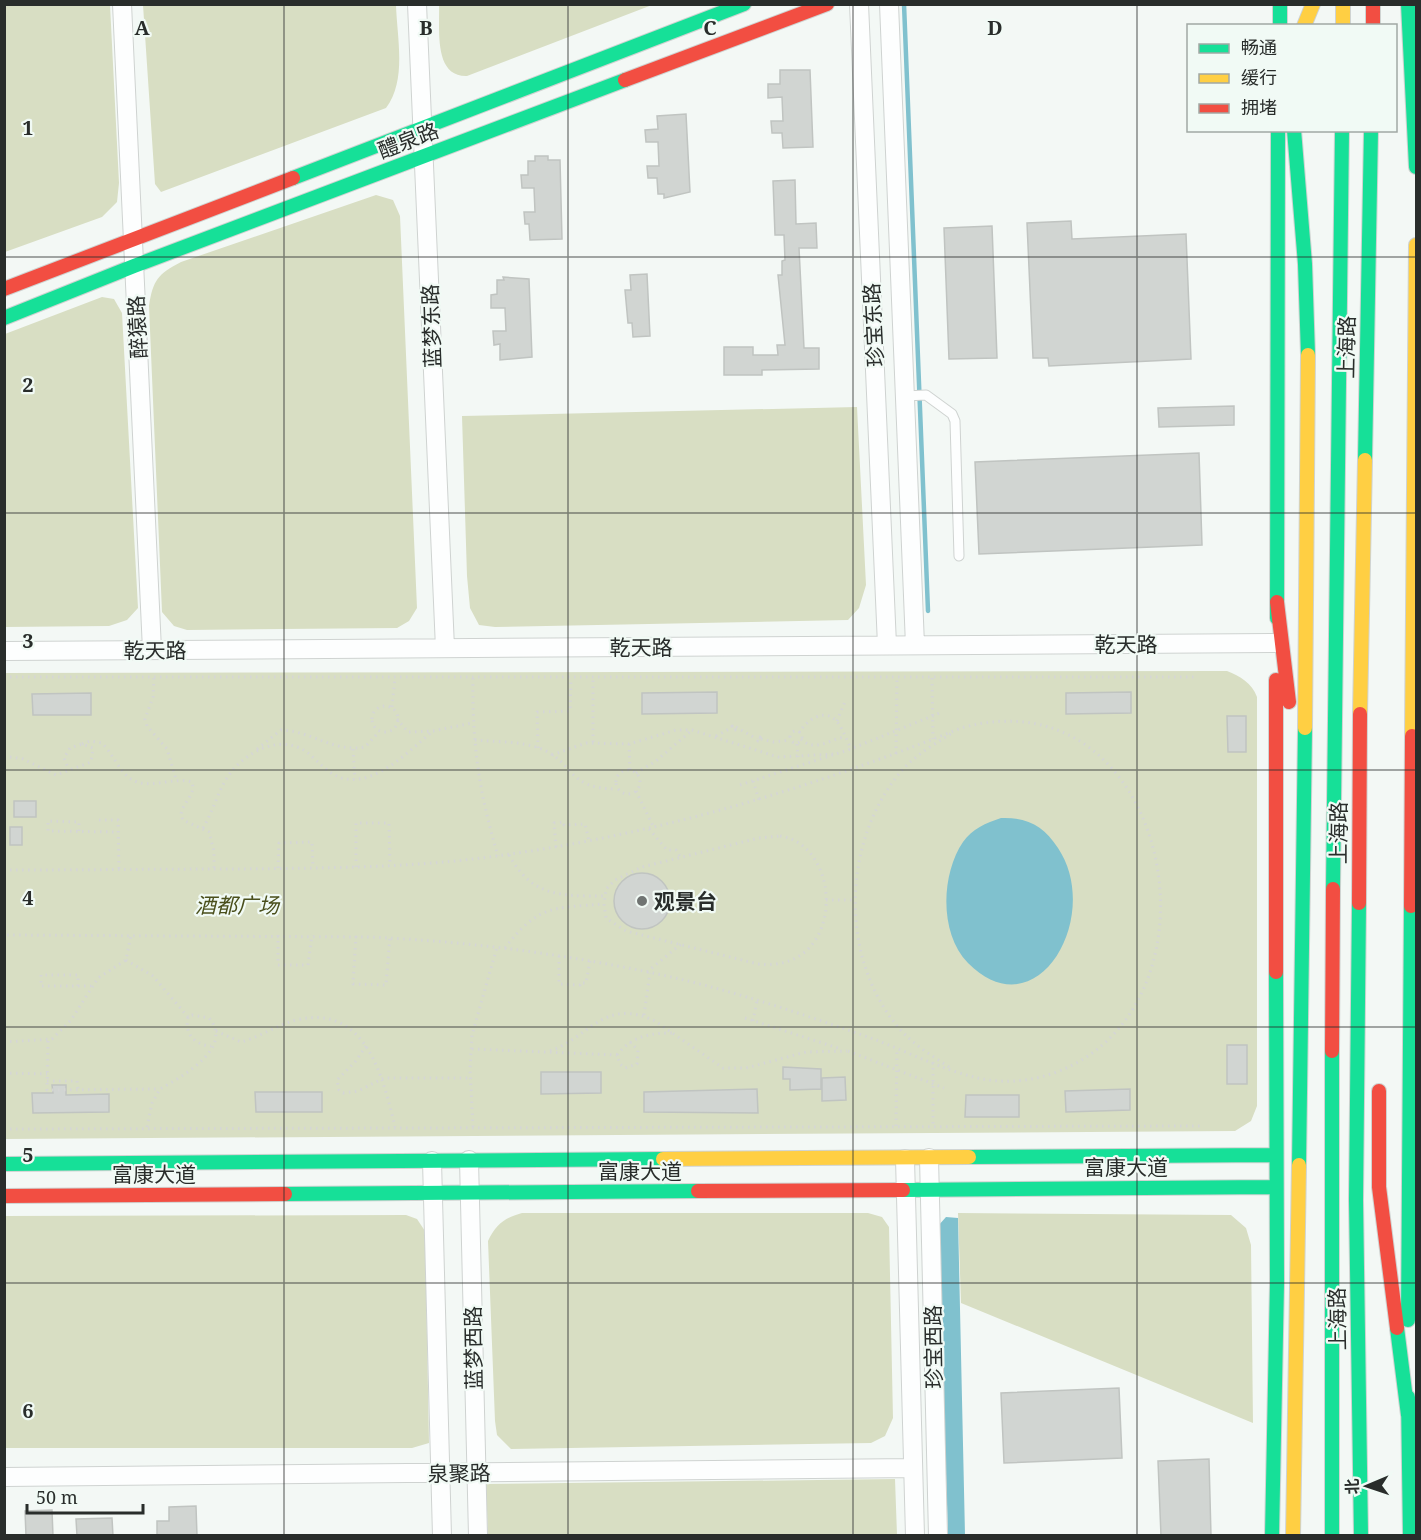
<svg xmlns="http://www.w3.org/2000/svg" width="1421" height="1540" viewBox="0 0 1421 1540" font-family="'Noto Serif','Noto Sans SC',serif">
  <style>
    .green { fill: #d8dec3 }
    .water { fill: #80c1ce }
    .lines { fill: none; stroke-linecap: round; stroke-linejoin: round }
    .stream { stroke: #80c1ce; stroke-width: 4.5 }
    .building { fill: #d1d5d2; stroke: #c0c4c1; stroke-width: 1.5 }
    .lane-casing { stroke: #cfd3d1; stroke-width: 11 }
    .street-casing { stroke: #cfd3d1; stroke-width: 20 }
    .fast-casing { stroke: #cfd3d1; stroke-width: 16 }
    .slow-casing { stroke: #cfd3d1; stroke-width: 16 }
    .jam-casing { stroke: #cfd3d1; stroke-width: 16 }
    .path { stroke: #d5d6d5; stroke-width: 3; stroke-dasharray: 1.5 4.5; stroke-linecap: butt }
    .lane { stroke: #fdfefe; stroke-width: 9 }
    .street { stroke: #fdfefe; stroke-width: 18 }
    .fast { stroke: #16e098; stroke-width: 14 }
    .slow { stroke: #ffcf43; stroke-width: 14 }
    .jam { stroke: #f24e42; stroke-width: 14 }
    .grid { fill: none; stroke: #292d2b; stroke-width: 1.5; stroke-opacity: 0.55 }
    .poi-dot { fill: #707472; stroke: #f1faf5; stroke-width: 2 }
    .labels { text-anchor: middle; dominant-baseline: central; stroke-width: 4.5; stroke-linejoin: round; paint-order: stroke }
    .street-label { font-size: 21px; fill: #292d2b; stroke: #f1faf5 }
    .poi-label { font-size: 21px; font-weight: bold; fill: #292d2b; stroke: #f1faf5; text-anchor: start }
    .park-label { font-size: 21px; font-style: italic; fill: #4a4f1c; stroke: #f1faf5 }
    .grid-label { font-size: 20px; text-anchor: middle; font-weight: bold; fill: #292d2b; stroke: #f1faf5; stroke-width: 4.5; stroke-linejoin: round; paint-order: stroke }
  </style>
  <rect width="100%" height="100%" fill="#f3f8f5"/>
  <path class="green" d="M5,4l105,1 9,178 -2,19 -15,15 -97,35z
    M143,5h253c1,33 11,75 -10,103l-225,84 -6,-8z
    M439,5v-1l213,1 -185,71c-34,1 -27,-48 -28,-71z
    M376,195l17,5 7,16 17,392 -8,13 -12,7 -210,2 -13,-4 -12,-14 -13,-306c4,-26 9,-32 32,-44z
    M102,297l12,2 8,14 16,295 -11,12 -18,6 -104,1v-293z
    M857,407l9,178 -7,23 -11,12 -353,7 -16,-2 -9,-17 -3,-32 -5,-160z
    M1227,671c13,5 25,12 30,26v409l-6,15 -16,10 -1230,8 -1,-466z
    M522,1213h346l14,4 7,10 4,191 -8,18 -14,7 -360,6 -14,-14 -2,-14 -7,-180c8,-17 16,-23 34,-28z
    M958,1213l273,2 15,13 5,17 2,178 -292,-120z
    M406,1215l11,4 8,12 4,212 -17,5h-407l-1,-232z
    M895,1479l2,56h-409l-2,-51z"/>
  <path class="water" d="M1001,818c26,-1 43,8 57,30 45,67 -20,185 -90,115 -29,-29 -27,-89 -5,-121 9,-13 23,-19 38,-24z
    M946,1217l12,1 7,317h-17l-10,-309z"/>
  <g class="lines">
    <path class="stream" d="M904,4l24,607"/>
  </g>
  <path class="building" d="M780,70h30l3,77 -30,1 -1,-15h-10l-1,-12h12l-1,-24 -14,1v-14h12z
    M686,114l4,78 -26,6v-4h-6l-1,-16h-9l-1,-12h12l-1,-24h-12l-1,-12 13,-1 -1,-13z
    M535,156h13v4h12l2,79 -32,1 -1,-16h-4l-1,-12h11l-1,-24h-12l-1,-13h7v-14h7z
    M795,180l1,44 20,-1 1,25h-18l5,100h15v21l-57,1v5h-38v-28h29v8h25l-1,-10h8l-7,-70h4v-14l3,-1 -1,-25h-9l-2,-54z
    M1071,221l1,18 114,-5 5,125 -142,7 -1,-8h-15l-6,-135z
    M992,226l5,132 -48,1 -5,-131z
    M647,274l3,62 -17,1 -1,-14h-4l-3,-33h6l-1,-15z
    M503,277l26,2 3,78 -32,3v-16l-6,1 -1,-14h13l-1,-23h-14v-13l6,-1v-14h7z
    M1234,406v19l-75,2 -1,-19z
    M1199,453l3,92 -223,9 -4,-92z
    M717,692v21l-75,1v-21z
    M1131,692v21l-65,1v-21z
    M91,693v22h-58l-1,-21z
    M1227,716h19v36h-18z
    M14,801h22v16h-22z
    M10,827h12v18h-12z
    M614 901a28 28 0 1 1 56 0a28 28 0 1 1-56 0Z
    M1227,1045h20v39h-20z
    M783,1067l38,2v20l-31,1v-11h-7z
    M541,1072h60v21l-60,1z
    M845,1077l1,23 -24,1v-23z
    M52,1085h14v10l43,-1v18l-76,1 -1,-20h21z
    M757,1089l1,24 -114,-1v-20z
    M1130,1089v21l-64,2 -1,-21z
    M255,1092h67v20h-66z
    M966,1095h53v22h-54z
    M1119,1388l3,70 -118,5 -3,-70z
    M1209,1459l2,77h-50l-3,-75z
    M196,1506l1,30h-40v-15h12v-14z
    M52,1510l1,26h-27l-1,-25z
    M112,1518l1,18h-36l-1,-17z"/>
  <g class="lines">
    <defs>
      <path id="lane" d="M905,396l21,-1 26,19 3,7 4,135"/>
      <path id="street" d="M122,4l30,646
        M417,4l28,644
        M859,4l28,641
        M889,4l26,641
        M4,651l1273,-8
        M929,1158l9,378
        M905,1159l10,377
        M469,1160l9,376
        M432,1161l10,375
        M4,1477l909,-9"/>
      <path id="fast" d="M1280,4v22
        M1408,4l8,163
        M1294,130l11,134 3,91
        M293,178l451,-174
        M4,318l130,-52 491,-186
        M1365,460l6,-330
        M1277,618l1,-488
        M1333,889l9,-759
        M1359,903l-3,297 5,336
        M1332,1051v485
        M969,1157l307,-2
        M4,1164l659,-5
        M1299,1165l6,-437
        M903,1190l373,-3
        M285,1194l413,-3
        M1408,1320l3,-414
        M1397,1328l11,87
        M1408,1397l2,139
        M1272,1536l5,-253 -1,-311"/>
      <path id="slow" d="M1343,4v22
        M1304,26l9,-22
        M1360,714l5,-254
        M1305,728l3,-373
        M1412,736l4,-491
        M663,1159l306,-2
        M1293,1536l6,-371"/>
      <path id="jam" d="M1373,4v22
        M625,80l202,-76
        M4,289l289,-111
        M1277,602l12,100
        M1276,680v292
        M1359,903l1,-189
        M1411,906l1,-170
        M1332,1051l1,-162
        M1379,1091v96l18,141
        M698,1191l205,-1
        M4,1196l281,-2"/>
    </defs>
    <use href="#lane" class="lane-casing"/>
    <use href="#street" class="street-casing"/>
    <use href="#fast" class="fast-casing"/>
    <use href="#slow" class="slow-casing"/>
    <use href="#jam" class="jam-casing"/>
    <path class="path" d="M4,677h1194
      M154,678l-1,19 -8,22 2,7 20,23 9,30
      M473,678c-1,65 6,115 25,178
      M932,678l1,61
      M372 719a13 13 0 1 1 26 0a13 13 0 1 1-26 0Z
      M392,707l3,-30
      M397,719l11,13 25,-1 39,-8
      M837,721l9,-22
      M732,726l4,1 -1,3 -3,-1z
      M736,727l21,12
      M790 737a6 6 0 1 1 12 0a6 6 0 1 1-12 0Z
      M799,733c7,-13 27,-27 39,-10 5,7 9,17 13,26
      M716,736l15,-8
      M760,737l1,3 -3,1 -1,-3z
      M761,739l13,3 16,-2
      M801,739c14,14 28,0 44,-2
      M475,740c21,2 44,1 64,8 36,13 26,41 78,41
      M593,742v-64
      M82,744l8,-3 12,2c10,10 16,25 26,34 19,15 43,-1 64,5 4,14 -10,20 -11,33l2,5 26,12 5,19v17
      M629,744l1,26
      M797,744l1,13
      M538,748l-1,-36 33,-1 1,-33
      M257,749l24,-19c31,1 53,23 84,17l14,-15
      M353,749l2,30
      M896,754l1,-76
      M552,755l34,-12 43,1 47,-14h16l86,27 57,-3
      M4,756l19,3 33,16 35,-13 2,-14 -11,-4 -12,4 -6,10 4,10
      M616 782a12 12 0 1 1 24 0a12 12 0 1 1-24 0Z
      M636,773l20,-12 35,-30
      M753,781l6,19
      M740,785l108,-35 94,-38
      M636,791l18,37
      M99,820h19l1,50
      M203,828c11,-18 16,-42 29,-57 18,-22 51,-37 76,-18 11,9 23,24 38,26 32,5 64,-29 87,-48
      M649,829l18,21h9l5,8
      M79,831v-9l-31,-1v10l70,1
      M780,836c64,9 66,138 -22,128l-132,-33 -20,-13 -2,-14 2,-15 9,-9 27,-13 117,-29z
      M556,847l-2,-24 10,-1v3l21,-1 4,17
      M509,855c23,42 52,41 95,41
      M356,867v-44h33l1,42
      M278,868l1,-25 33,-1 1,26
      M4,870c79,0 157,-1 236,-1 72,-1 144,-1 215,-8 176,-19 342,-67 506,-133 209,-59 276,279 93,345 -25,9 -55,11 -80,4 -33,-8 -66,-25 -98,-37 -70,-25 -141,-49 -214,-65 -97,-21 -196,-34 -295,-38l-363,-2
      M826,900h30
      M278,935v30h30l4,-30
      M356,936l-3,48 33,1 4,-48
      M505,948c33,-43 47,-40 99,-44
      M559,956v28l21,1v-2h6l4,-22
      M126,960l27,16 35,41
      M647,972l34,-28
      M78,986v-11h-37v11h50
      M644,1015l6,-42
      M745,1018l96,31
      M753,1021l4,-20
      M216,1031l25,11c19,-5 36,-17 55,-22 70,-17 87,57 99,107
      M48,1041l-1,49 113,-1
      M4,1042l48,-3 19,-19 27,-42 28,-18 5,-25
      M630,1042l8,8 -1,14 -12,4 -5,-4 -3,-9c15,-19 33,-22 56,-22
      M366,1046l-11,16 -18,18 2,10 4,3 15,-2 26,-13h86
      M472,1049l145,6
      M550,1051c40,-14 54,-54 105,-30l68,47h23l60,-16 41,-1
      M848,1051l96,37
      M933,1062v64
      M949,1067c-18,-12 -37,-23 -51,-40 -58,-69 -56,-182 0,-252 14,-18 35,-30 54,-42
      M4,1073l43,1
      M47,1081h30l1,9
      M896,1126l1,-78
      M147,1127l5,-24 8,-14c21,-12 75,-41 49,-71l-17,-3 -4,2c-4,17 7,28 23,29
      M473,1127l-3,-58 2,-34 25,-88
      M4,1129l1196,-3"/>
    <use href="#lane" class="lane"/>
    <use href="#street" class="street"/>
    <use href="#fast" class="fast"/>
    <use href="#slow" class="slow"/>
    <use href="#jam" class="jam"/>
  </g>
  <path class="grid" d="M284,4v1532M568,4v1532M853,4v1532M1137,4v1532M4,257h1412M4,513h1412M4,770h1412M4,1027h1412M4,1283h1412"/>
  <circle class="poi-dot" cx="642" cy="901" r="6"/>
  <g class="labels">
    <g class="street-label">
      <text transform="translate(408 140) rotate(-21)">醴泉路</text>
      <text transform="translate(873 325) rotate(-93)">珍宝东路</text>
      <text transform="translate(431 326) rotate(-92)">蓝梦东路</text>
      <text transform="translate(137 327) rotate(-93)">醉猿路</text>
      <text transform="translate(1346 347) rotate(-89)">上海路</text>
      <text x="1126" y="644">乾天路</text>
      <text x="641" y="647">乾天路</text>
      <text x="155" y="650">乾天路</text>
      <text transform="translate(1338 833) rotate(-90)">上海路</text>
      <text x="1126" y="1167">富康大道</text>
      <text x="640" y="1171">富康大道</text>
      <text x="154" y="1174">富康大道</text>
      <text transform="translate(1337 1319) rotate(-91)">上海路</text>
      <text transform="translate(933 1347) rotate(-91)">珍宝西路</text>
      <text transform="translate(473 1348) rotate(-91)">蓝梦西路</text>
      <text transform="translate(459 1473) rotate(-1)">泉聚路</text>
    </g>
    <g class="poi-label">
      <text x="654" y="901">观景台</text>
    </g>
    <g class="park-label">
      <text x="237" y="905">酒都广场</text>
    </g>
  </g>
  <g class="grid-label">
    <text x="142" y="35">A</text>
    <text x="426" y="35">B</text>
    <text x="710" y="35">C</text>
    <text x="995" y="35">D</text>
    <text x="28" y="135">1</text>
    <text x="28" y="392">2</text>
    <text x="28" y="648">3</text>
    <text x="28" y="905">4</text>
    <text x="28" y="1162">5</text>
    <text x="28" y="1418">6</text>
  </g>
  <rect width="1421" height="1540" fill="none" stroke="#292d2b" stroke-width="12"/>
  <rect x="1187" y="24" width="210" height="108" fill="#f1faf5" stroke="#a1a8a4" stroke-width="1.5"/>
  <rect x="1199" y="44" width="30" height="9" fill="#16e098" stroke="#a1a8a4" stroke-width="1.5"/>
  <text x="1241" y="54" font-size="18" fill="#292d2b">畅通</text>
  <rect x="1199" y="74" width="30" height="9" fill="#ffcf43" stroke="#a1a8a4" stroke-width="1.5"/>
  <text x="1241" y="84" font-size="18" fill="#292d2b">缓行</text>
  <rect x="1199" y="104" width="30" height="9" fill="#f24e42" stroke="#a1a8a4" stroke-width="1.5"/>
  <text x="1241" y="114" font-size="18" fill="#292d2b">拥堵</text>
  <g transform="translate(1367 1486) rotate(268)" stroke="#f1faf5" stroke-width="4.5" paint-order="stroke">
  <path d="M0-4.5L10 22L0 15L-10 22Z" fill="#292d2b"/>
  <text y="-9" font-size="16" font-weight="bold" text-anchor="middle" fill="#292d2b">北</text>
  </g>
  <path d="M27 1504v9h116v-9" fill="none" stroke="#292d2b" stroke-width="3"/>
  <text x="36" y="1504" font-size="18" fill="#292d2b" stroke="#f1faf5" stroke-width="4.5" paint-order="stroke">50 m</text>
</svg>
